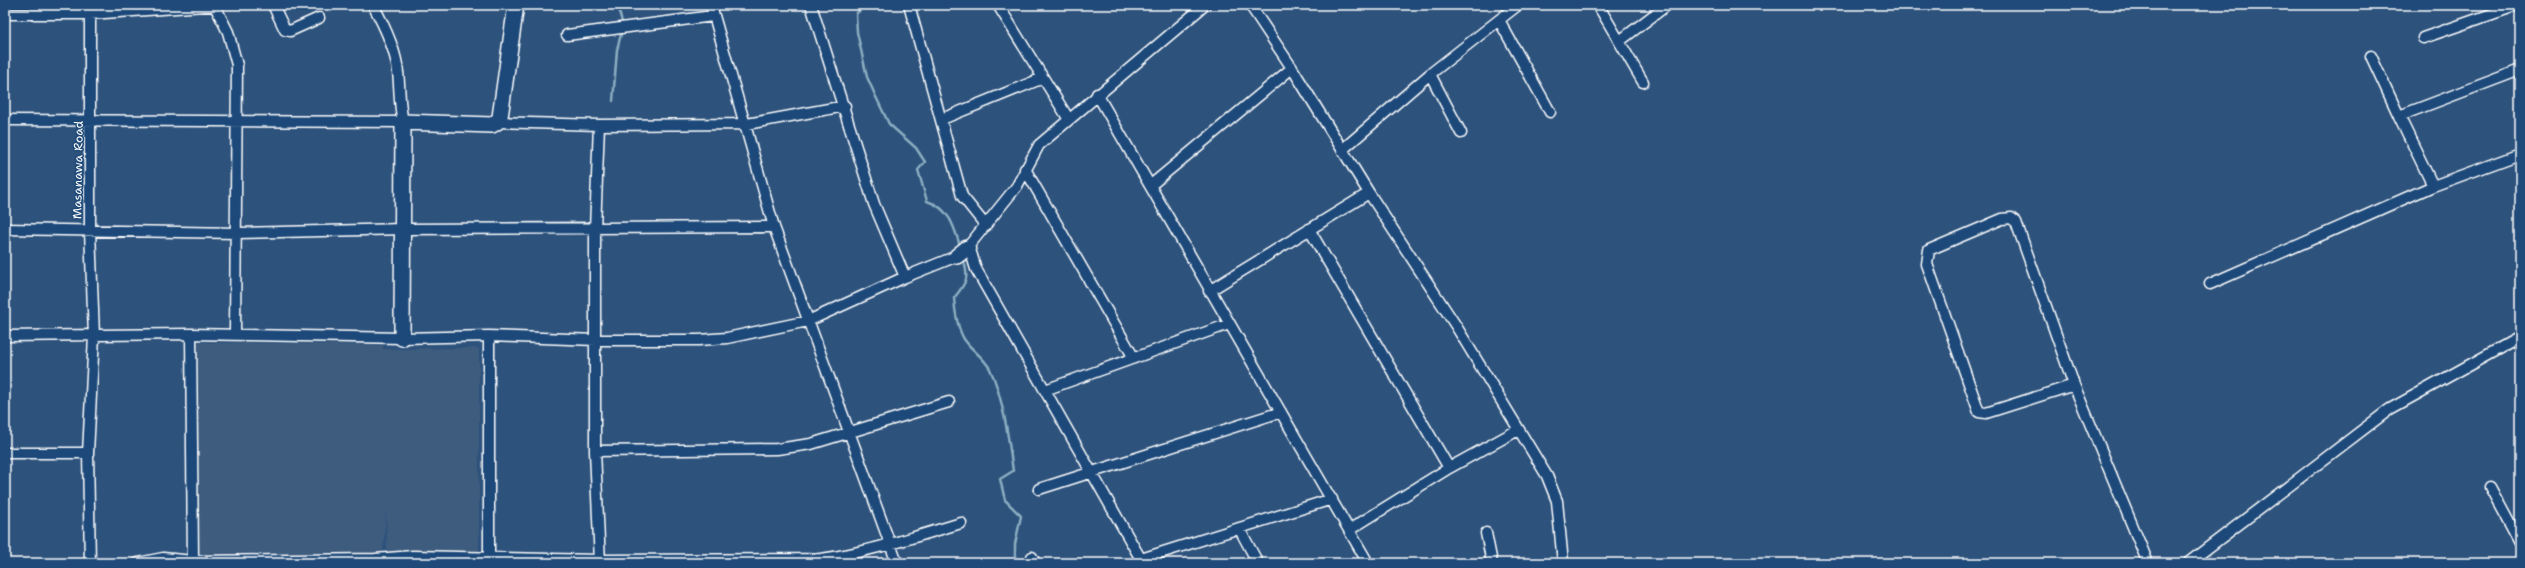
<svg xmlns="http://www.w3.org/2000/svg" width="2525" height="568" viewBox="0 0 2525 568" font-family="'Shantell Sans',sans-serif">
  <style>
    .built { fill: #3e5c7e }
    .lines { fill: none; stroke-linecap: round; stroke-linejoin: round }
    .stream { stroke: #8caec1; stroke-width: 2.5 }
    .street-casing { stroke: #fff; stroke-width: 13 }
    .secondary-casing { stroke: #fff; stroke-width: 18 }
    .street { stroke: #1f4a7a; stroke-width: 10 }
    .secondary { stroke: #1f4a7a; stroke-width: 15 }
    .labels { text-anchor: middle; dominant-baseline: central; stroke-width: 3; stroke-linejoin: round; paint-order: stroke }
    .street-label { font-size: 12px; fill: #fff; stroke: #1f4a7a }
  </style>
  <rect width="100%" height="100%" fill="#2d527c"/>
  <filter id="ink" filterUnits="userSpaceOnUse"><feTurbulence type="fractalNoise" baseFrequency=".025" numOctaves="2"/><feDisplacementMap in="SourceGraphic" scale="8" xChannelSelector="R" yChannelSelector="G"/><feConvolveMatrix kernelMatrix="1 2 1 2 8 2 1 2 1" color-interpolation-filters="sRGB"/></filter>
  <g filter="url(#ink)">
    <path class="built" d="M197,342l186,3v4l96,-1v206l-92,1 -1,-45 -3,43 -184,1z"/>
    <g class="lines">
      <path class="stream" d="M617,5l6,20
        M865,5l-9,9 1,18 10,45 9,20 13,27 27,24 9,14 -7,8 9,31c22,7 27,25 33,45
        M613,101l4,-51 5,-20
        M963,257c6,21 5,24 -9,41 1,14 3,29 10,41 7,11 19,17 26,30 13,27 19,73 23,102l-13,8 5,21 16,16 -6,28v19"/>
      <defs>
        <path id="street" d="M90,5v225l4,106 -6,117 2,110
          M273,5l12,25 5,1 29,-13
          M711,5l63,222 123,336
          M811,5l63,199 31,73
          M909,5l53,191 24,30
          M998,5l70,113
          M1250,5l42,63 77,125 87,133 91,150 10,25 6,62
          M1598,5l45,77
          M215,6l13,26 9,33 -2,269
          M5,14h85l129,-9
          M1499,20l51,92
          M567,35l146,-19
          M2423,38l95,-33
          M1621,40l46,-35
          M2371,56l28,60
          M1430,74l31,59
          M1097,94l271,469
          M942,119l101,-41
          M5,120l398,2c-4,-17 -3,-33 -5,-50 -2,-22 -14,-47 -25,-67
          M497,122l102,3 148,-1 98,-18
          M599,125l-4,104v222l5,112
          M1342,150l88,-76 88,-69
          M1025,169l109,189
          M1151,185l141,-117
          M2433,186l-34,-70 121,-46
          M5,229l232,4 167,-4 370,-2
          M1309,229l140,239
          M969,246l7,23 167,294
          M967,248l50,-62 22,-41 166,-140
          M2210,284l223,-98 87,-32
          M1209,291l160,-98
          M191,334l2,227
          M5,336l186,-2 211,4 87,-2 106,4h104l28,-2 81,-17 97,-44 52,-21
          M2074,385l-88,28 -7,-1 -52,-148 2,-14 73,-31 9,-1 5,4 58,163 74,178
          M1045,390l184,-66
          M595,451l182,-2 34,-5 138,-42
          M5,453h83
          M2490,487l30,56
          M1039,489l242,-77
          M1239,528l19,35
          M1349,530l100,-62 69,-38
          M1486,533l6,30
          M489,557v-221
          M1032,557l3,6
          M1141,559l191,-60
          M138,563l25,-5 30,3 182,-2 38,-3 186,4 222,-1c48,-7 93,-22 140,-36
          M2188,563l202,-154 130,-72"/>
        <path id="secondary" d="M957,256l10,-8
          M402,338l1,-216 89,3 5,-3 3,-5 16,-112"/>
      </defs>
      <use href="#street" class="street-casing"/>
      <use href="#secondary" class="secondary-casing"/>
      <use href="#street" class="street"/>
      <use href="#secondary" class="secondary"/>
    </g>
  </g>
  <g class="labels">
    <g class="street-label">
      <text transform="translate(78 170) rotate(-89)">Masanawa Road</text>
    </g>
  </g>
  <rect width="2525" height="568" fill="none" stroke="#1f4a7a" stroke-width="20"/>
  <rect x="10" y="10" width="2505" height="548" fill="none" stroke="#fff" stroke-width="1.5" filter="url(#ink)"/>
</svg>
